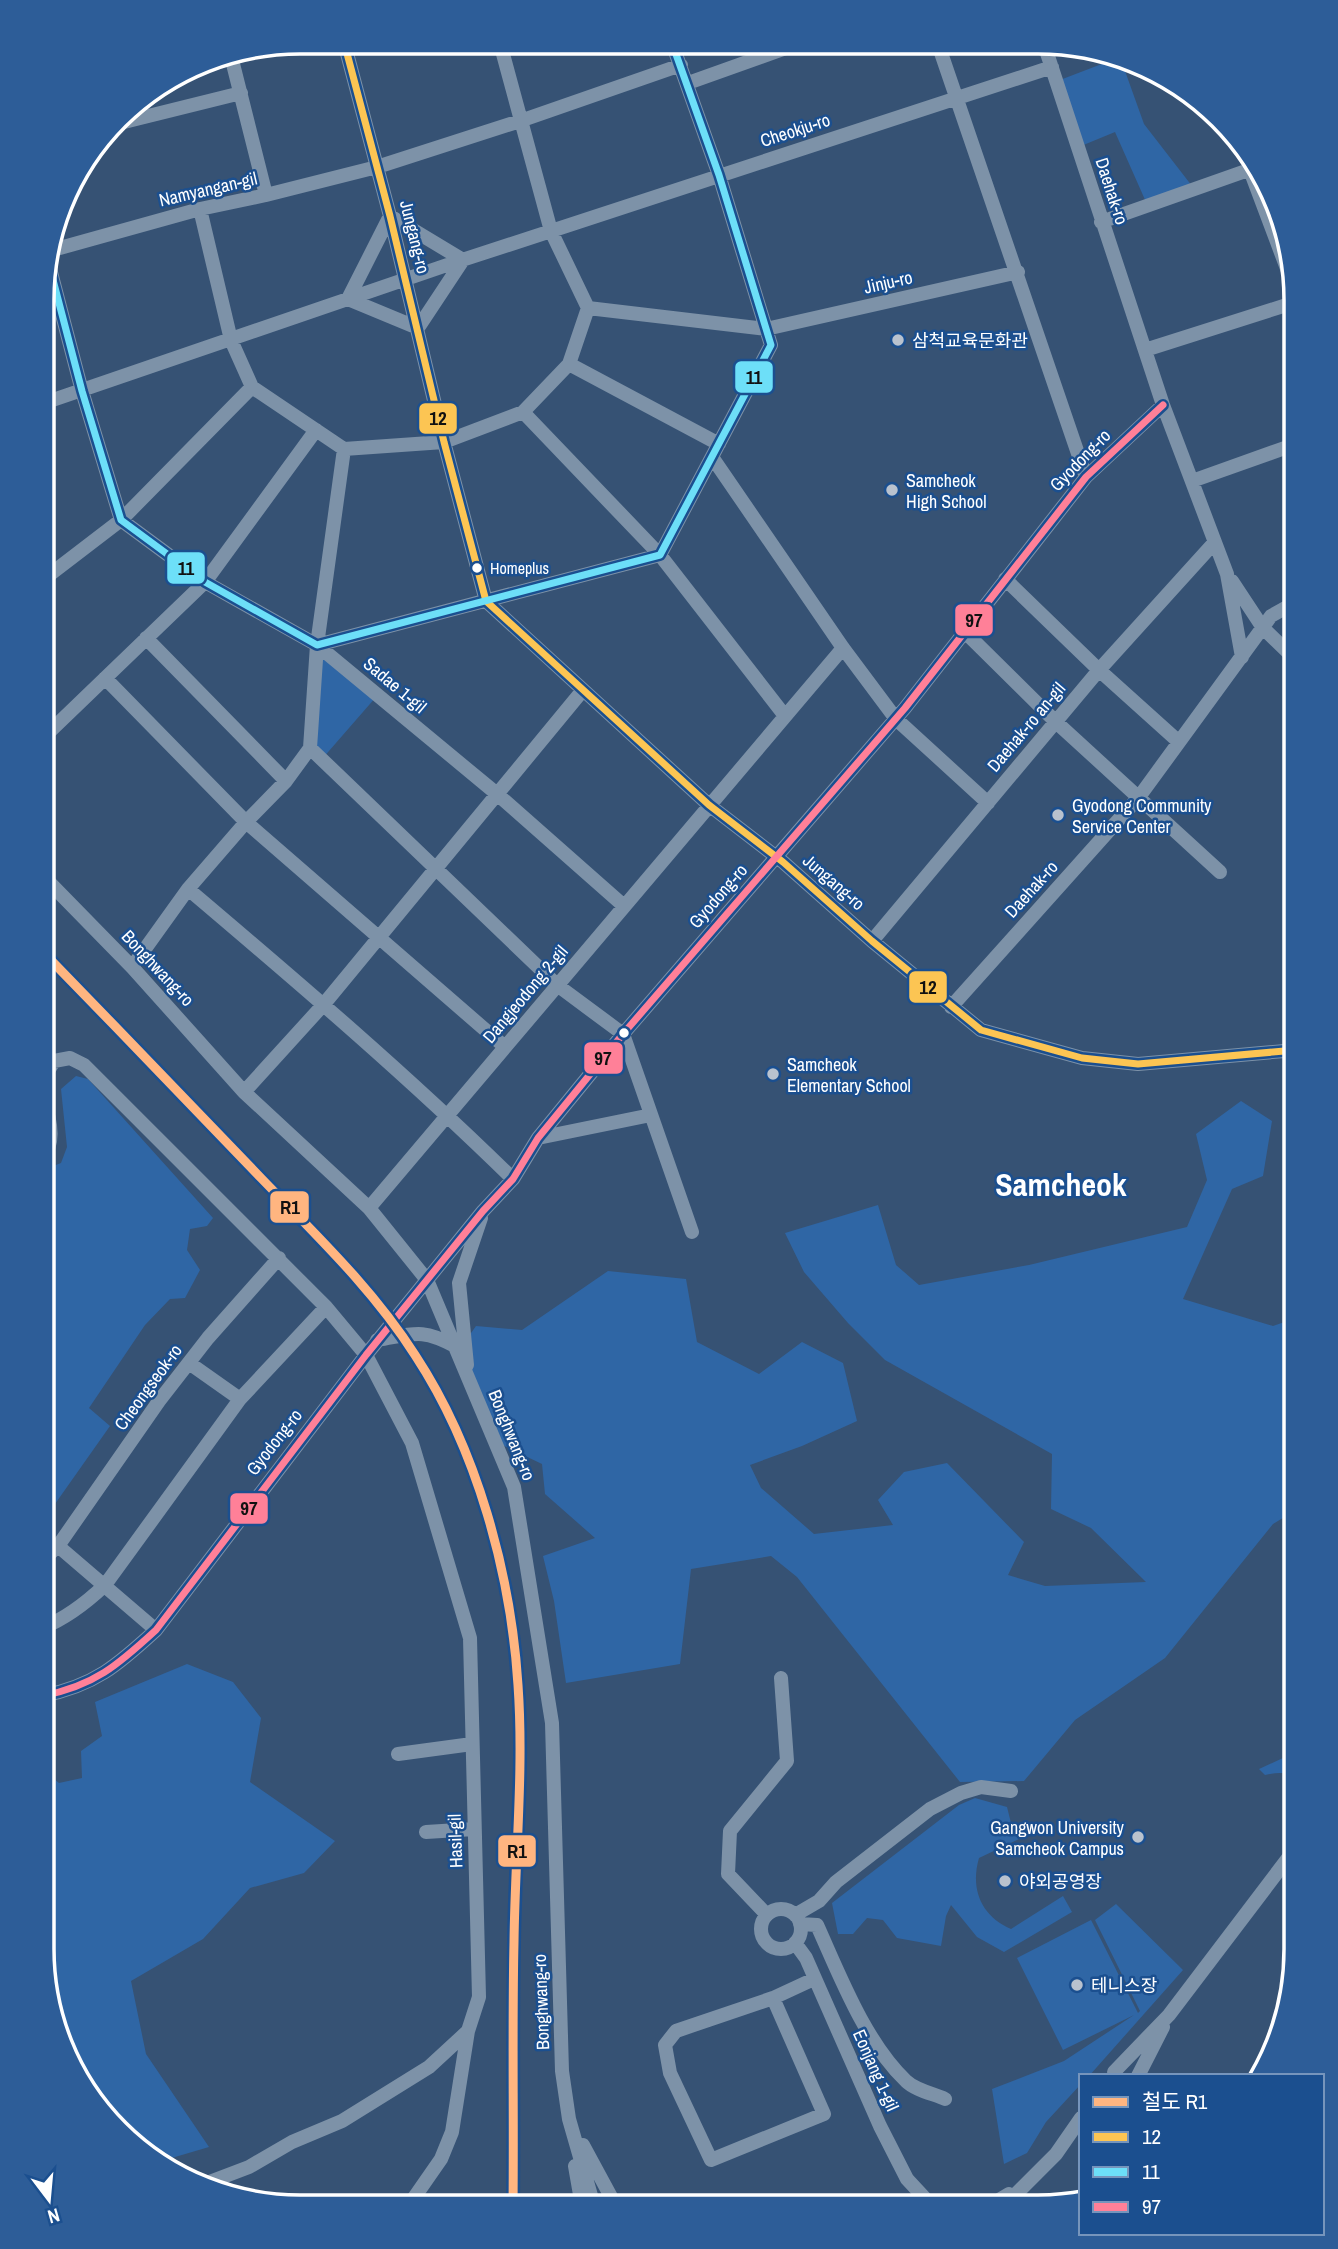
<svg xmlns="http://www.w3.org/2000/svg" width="1338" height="2249" viewBox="0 0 1338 2249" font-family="'Archivo Narrow','Noto Sans KR',sans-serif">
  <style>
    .green { fill: #2f66a5 }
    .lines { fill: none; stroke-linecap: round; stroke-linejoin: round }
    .minor { stroke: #7d92a8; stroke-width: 14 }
    .bus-1-casing { stroke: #1b4f8f; stroke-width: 12 }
    .bus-2-casing { stroke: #1b4f8f; stroke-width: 12 }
    .bus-3-casing { stroke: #1b4f8f; stroke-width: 12 }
    .bus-1 { stroke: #fcc553; stroke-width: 7 }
    .bus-2 { stroke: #6ddff8; stroke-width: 7 }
    .bus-3 { stroke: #ff8098; stroke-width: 7 }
    .rail-1-casing { stroke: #1b4f8f; stroke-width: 14 }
    .rail-1 { stroke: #ffb580; stroke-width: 9 }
    .poi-dot { fill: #b9c2ce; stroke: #1b4f8f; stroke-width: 2.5 }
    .bus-dot { fill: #fff; stroke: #1b4f8f; stroke-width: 2.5 }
    .labels { text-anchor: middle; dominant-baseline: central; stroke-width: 5; stroke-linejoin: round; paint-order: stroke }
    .bus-label { font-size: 16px; fill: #fff; stroke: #1b4f8f; text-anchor: start }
    .street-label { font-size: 18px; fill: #fff; stroke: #1b4f8f }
    .poi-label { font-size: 18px; fill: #fff; stroke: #1b4f8f; text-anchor: start }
    .town-label { font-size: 32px; font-weight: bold; fill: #fff; stroke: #1b4f8f }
    .rim { fill: none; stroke: #fff; stroke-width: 3.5 }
    .line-badge { stroke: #1b4f8f; stroke-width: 2.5 }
    .pale-badge-label { font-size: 19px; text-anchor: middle; font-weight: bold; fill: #111 }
  </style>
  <rect width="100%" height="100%" fill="#365274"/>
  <path class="green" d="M1120,57l24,67 48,62 -46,16 -31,-70 -34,14 -21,-66z
    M320,650l56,47 -54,62 -17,-16z
    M76,1076l12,3 125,139 -6,8 -17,3 -3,21 13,20 -15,28 -15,1 -25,26 -56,83 21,18 -67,95v-351l18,-7 6,-16 -6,-58z
    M1241,1101l31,20 -9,55 -31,13 -49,110 90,27 23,-8v192l-23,14 -108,134 -90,62 -51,61 -64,1 -163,-205 -26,-21 -80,13 -11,95 -114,19 -12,-82 -11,-45 52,-18 -50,-44 -3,-30 -50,-24 -28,-97 12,-17 46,4 86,-59 78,8 11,63 62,32 43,-32 41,21 14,58 -55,25 -52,19 11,23 53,46 79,-9 -15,-25 26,-28 43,-9 77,79 -16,33 37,11 101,-4 -55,-54 -40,-19 1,-55 -167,-94 -37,-37 -44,-51 -19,-39 93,-28 18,60 23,20 110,-20 158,-38 20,-47 -11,-46z
    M187,1664l46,18 28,36 -11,64 85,59 -31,32 -54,15 -47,51 -72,42 15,73 63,93 -51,15 -15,-9 -48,-47 -33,-59 -20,-98v-174l6,-1 11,9 23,-5 -1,-27 21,-15 -7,-34z
    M1283,1758h12v20c-8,-7 -20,-5 -30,-3l-6,-6z
    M975,1798l32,9 4,16 8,16 -40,19c-9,31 2,58 32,71l52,-33 9,16 -68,40 -27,-15 -26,-32 -5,11 -5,30 -44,-8 -14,-18 -16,-2 -14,16h-15l-6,-31 127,-98z
    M1116,1904l67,66 -94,106h-8v8l-35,38 -19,31 -23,11 -12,-75 72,-28 70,-46 -71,35 -46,-92 74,-38 47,93 2,-2 -45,-91z"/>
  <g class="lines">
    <path class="minor" d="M344,42l46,174 54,226 42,159 223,204 74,57 89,79 109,89 101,28 56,6 158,-14
      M500,43l51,188 37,77
      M938,44l148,433
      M1044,44l119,361 64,169 15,83
      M231,56l35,139
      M688,83l112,-40
      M116,124l125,-31
      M1250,170l42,112
      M200,209l31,131 21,47
      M390,216l73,44 -45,68 -70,-29z
      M1101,222l156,-55
      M49,251l151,-42 66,-14 111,-28 143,-46 161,-56
      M47,257l35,134 39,129 84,62 112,63 343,-90 111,-210 -52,-170 -47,-132
      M588,308l178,21 252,-57
      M1145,350l151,-48
      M569,364l150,80
      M252,387l92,62
      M44,403l406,-139 602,-197
      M523,412l137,143 125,161
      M344,449l100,-7 79,-30 46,-48 19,-56
      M712,457l131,191 53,71 92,84
      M1192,481l104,-37
      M44,579l77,-59 131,-133
      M1005,579l94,91 80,72
      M1232,581l31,47 33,32
      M964,631l92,91 164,150
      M146,638l140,143
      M317,645l180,149 127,112
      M105,678l141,144 259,225
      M44,737l161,-155 111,-152
      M310,748l247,237 66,49 69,198
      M43,876l89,91 112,125 125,116 58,72 87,207 38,236 10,348 7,48 25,87
      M188,889c111,94 221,188 325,290
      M872,941l227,-271 115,-127
      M132,967l56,-78 58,-67 40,-41 24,-33 7,-103 27,-196
      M951,1007l188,-210 132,-181 25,-14
      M43,1079l11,-18 16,-3 14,7 242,242 40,48 46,88 58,195 9,359 -11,34 -39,36 -87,54 -50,21 -43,25 -50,19
      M244,1092l80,-88 259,-314
      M538,1138l113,-23
      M43,1156c14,-15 6,-41 0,-57
      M369,1208l474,-560
      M377,1340c37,-6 44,-12 78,6
      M189,1363l51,36
      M467,1365l-8,-82 22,-65
      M58,1546l101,-145 49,-63 71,-80
      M42,1561l16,-15 98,84
      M42,1628c25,-10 44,-25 63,-43l135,-186 86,-92
      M42,1696c52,-10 76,-31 114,-66l210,-275 117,-144 30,-32 25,-41 85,-104 282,-326 181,-231 77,-72
      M398,1754l74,-10
      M426,1832l48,-3
      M761 1929a20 20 0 1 1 40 0a20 20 0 1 1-40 0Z
      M767,1915l-39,-41 2,-43 57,-70 -6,-83
      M795,1915l24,-14 17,-19 94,-73 31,-16 20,-6 30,4
      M800,1924l17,1c23,51 48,117 89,156 9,9 28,13 39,18
      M795,1943l11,15 74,168 27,53 26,28
      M773,1998l51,116 -113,46 -41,-87 -5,-28 11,-14 97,-33 41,-19
      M1114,2072l55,-57 126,-166
      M1138,2076l25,-49
      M583,2145l33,61
      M575,2166l7,40
      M409,2205l32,-46 11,-27 16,-101
      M987,2207l22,-13
      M1003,2207l53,-53 25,-36"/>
    <defs>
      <path id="bus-1" d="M344,42l46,174 54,226 42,159 223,204 74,57 89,79 109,89 101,28 56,6 158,-14"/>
      <path id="bus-2" d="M47,257l35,134 39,129 84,62 112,63 343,-90 111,-210 -52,-170 -47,-132"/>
      <path id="bus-3" d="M42,1696c52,-10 76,-31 114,-66l210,-275 117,-144 30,-32 25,-41 85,-104 282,-326 181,-231 77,-72"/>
    </defs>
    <use href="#bus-1" class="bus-1-casing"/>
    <use href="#bus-2" class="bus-2-casing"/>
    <use href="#bus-3" class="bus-3-casing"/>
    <use href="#bus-1" class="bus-1"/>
    <use href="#bus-2" class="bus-2"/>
    <use href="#bus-3" class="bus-3"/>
    <defs>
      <path id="rail-1" d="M43,952c73,75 145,150 218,226 54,56 112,111 154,177 62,94 96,219 103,330 6,85 -3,172 -4,257 -2,88 0,176 -1,264"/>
    </defs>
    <use href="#rail-1" class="rail-1-casing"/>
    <use href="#rail-1" class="rail-1"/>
  </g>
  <g class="poi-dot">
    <circle cx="898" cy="340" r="7"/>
    <circle cx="892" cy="490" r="7"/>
    <circle cx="1058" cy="815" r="7"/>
    <circle cx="773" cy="1074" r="7"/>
    <circle cx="1138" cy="1837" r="7"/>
    <circle cx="1005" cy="1881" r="7"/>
    <circle cx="1077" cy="1985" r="7"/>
  </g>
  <g class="bus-dot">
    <circle cx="477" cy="568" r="6"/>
    <circle cx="624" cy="1033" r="6"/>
  </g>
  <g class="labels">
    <g class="bus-label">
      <text x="490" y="568">Homeplus</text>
    </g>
    <g class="street-label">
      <text transform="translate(795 130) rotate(-18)">Cheokju-ro</text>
      <text transform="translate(208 189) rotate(-13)">Namyangan-gil</text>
      <text transform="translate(1112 191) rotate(72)">Daehak-ro</text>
      <text transform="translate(415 237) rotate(76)">Jungang-ro</text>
      <text transform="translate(888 282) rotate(-13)">Jinju-ro</text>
      <text transform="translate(1080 460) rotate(-46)">Gyodong-ro</text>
      <text transform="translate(395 685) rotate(40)">Sadae 1-gil</text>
      <text transform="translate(1026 727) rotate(-50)">Daehak-ro an-gil</text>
      <text transform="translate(834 882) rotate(41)">Jungang-ro</text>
      <text transform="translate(1031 889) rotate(-48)">Daehak-ro</text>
      <text transform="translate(718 896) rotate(-49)">Gyodong-ro</text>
      <text transform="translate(158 968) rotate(47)">Bonghwang-ro</text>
      <text transform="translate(525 994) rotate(-50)">Dangjeodong 2-gil</text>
      <text transform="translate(148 1387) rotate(-54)">Cheongseok-ro</text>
      <text transform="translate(512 1435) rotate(68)">Bonghwang-ro</text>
      <text transform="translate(274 1442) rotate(-52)">Gyodong-ro</text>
      <text transform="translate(455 1841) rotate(-92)">Hasil-gil</text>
      <text transform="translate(541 2002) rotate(-92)">Bonghwang-ro</text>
      <text transform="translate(876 2070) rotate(66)">Eonjang 1-gil</text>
    </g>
    <g class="poi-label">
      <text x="912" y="340">삼척교육문화관</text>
      <text x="906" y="480">Samcheok<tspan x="906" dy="21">High School</tspan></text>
      <text x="1072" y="805">Gyodong Community<tspan x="1072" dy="21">Service Center</tspan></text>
      <text x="787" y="1064">Samcheok<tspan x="787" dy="21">Elementary School</tspan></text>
      <text x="1124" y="1827" text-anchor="end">Gangwon University<tspan x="1124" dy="21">Samcheok Campus</tspan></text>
      <text x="1019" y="1881">야외공영장</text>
      <text x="1091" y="1985">테니스장</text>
    </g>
    <g class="town-label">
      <text x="1061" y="1184">Samcheok</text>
    </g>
  </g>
  <path d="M0 0H1338V2249H0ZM300 54H1038A246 246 0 0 1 1284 300V1949A246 246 0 0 1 1038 2195H300A246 246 0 0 1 54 1949V300A246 246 0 0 1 300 54Z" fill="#2d5d98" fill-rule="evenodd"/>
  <path class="rim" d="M300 54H1038A246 246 0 0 1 1284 300V1949A246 246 0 0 1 1038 2195H300A246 246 0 0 1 54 1949V300A246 246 0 0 1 300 54Z"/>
  <g class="line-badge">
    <rect x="734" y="360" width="40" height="34" rx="7" fill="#6ddff8"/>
    <rect x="418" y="402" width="40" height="33" rx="7" fill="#fcc553"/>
    <rect x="166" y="551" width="40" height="34" rx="7" fill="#6ddff8"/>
    <rect x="954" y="603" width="40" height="34" rx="7" fill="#ff8098"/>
    <rect x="908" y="970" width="40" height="34" rx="7" fill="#fcc553"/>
    <rect x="583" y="1041" width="41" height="34" rx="7" fill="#ff8098"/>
    <rect x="269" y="1190" width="41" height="34" rx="7" fill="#ffb580"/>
    <rect x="229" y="1492" width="40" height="33" rx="7" fill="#ff8098"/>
    <rect x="497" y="1834" width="40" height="34" rx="7" fill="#ffb580"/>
  </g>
  <g class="pale-badge-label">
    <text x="754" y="384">11</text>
    <text x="438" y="425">12</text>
    <text x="186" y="575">11</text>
    <text x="974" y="627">97</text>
    <text x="928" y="994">12</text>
    <text x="603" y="1065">97</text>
    <text x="290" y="1214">R1</text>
    <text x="249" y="1515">97</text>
    <text x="517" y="1858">R1</text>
  </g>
  <rect x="1079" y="2074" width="245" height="161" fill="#1b4f8f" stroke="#7695bc" stroke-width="2"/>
  <rect x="1093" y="2097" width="35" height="10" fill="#ffb580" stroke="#7695bc" stroke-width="2"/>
  <text x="1142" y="2109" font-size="21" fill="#ffffff">철도 R1</text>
  <rect x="1093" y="2132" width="35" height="10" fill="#fcc553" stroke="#7695bc" stroke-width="2"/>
  <text x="1142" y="2144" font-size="21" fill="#ffffff">12</text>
  <rect x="1093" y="2167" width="35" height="10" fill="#6ddff8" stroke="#7695bc" stroke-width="2"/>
  <text x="1142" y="2179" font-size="21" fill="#ffffff">11</text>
  <rect x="1093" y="2202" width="35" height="10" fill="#ff8098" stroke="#7695bc" stroke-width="2"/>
  <text x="1142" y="2214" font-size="21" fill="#ffffff">97</text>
  <g transform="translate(49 2200) rotate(164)" stroke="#1b4f8f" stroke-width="5" paint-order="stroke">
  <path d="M0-5L12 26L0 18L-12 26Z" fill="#ffffff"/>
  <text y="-10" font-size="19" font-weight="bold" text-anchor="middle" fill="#ffffff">N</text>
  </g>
</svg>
